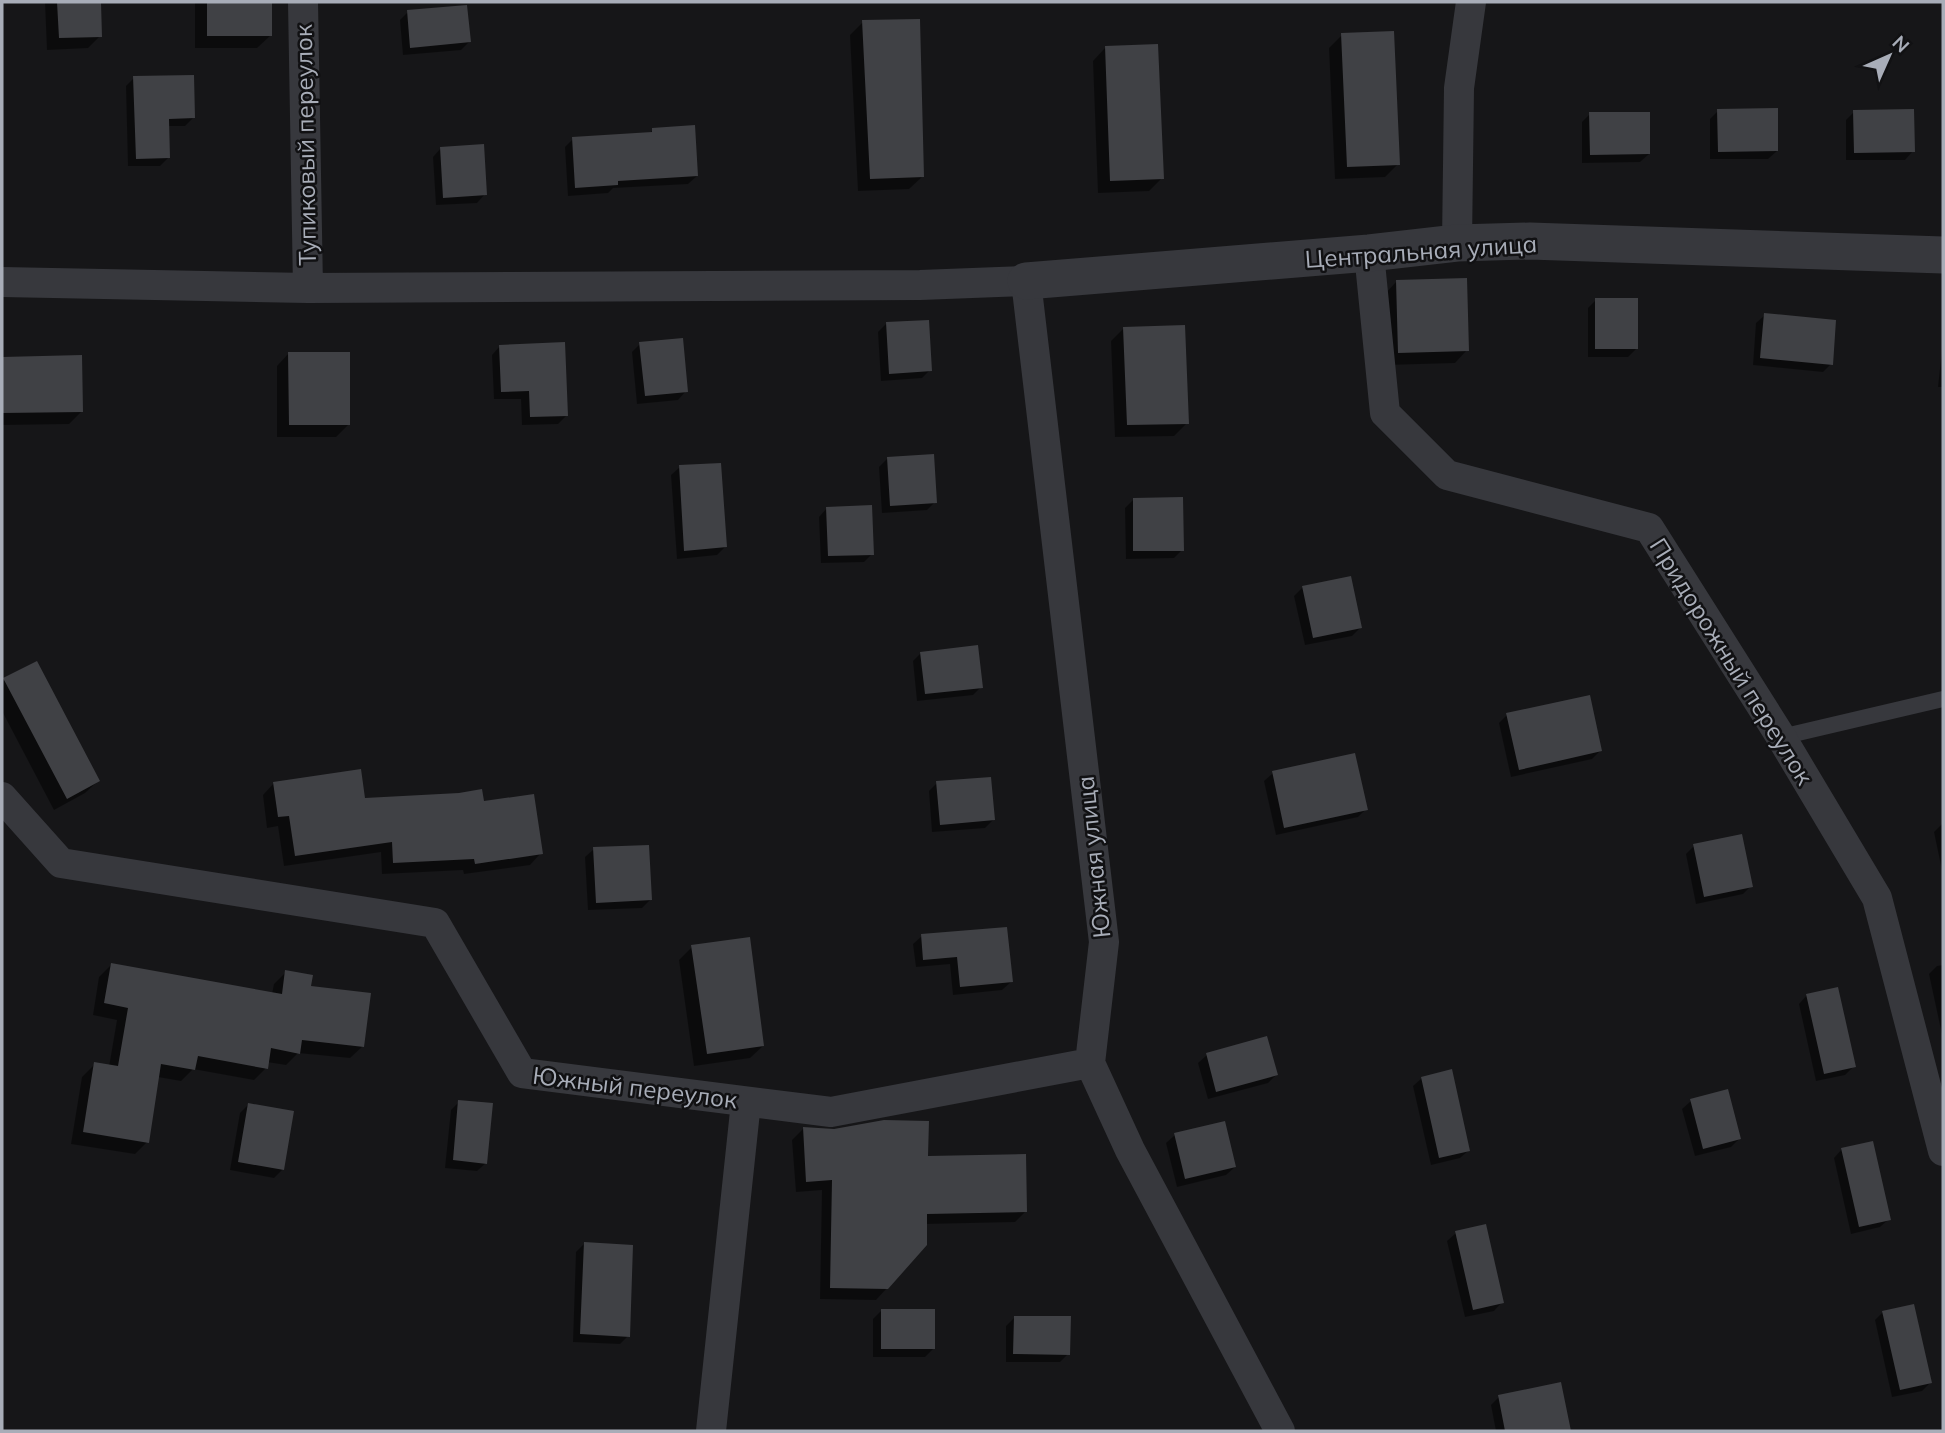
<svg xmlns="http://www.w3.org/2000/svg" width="1945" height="1433" viewBox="0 0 1945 1433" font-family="Mulish,sans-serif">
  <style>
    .shadow { fill: #0007 }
    .building { fill: #404145 }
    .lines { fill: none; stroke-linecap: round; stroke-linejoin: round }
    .service { stroke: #37383d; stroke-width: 16 }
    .minor { stroke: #37383d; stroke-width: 30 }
    .tertiary { stroke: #37383d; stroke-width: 37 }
    .labels { text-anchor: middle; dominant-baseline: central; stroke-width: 5; stroke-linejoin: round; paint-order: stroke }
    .street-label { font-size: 24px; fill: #a8adb8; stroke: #111113 }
  </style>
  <rect width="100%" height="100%" fill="#161618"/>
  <path class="shadow" d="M45,2h54l1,34 -12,12 -41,2z
    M195,2h75v34l-13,12h-62z
    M408,12l61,30 -8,8 -58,5 -3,-35z
    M863,22l59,155 -13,12 -51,2 -8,-156z
    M1342,35l56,129 -13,13 -50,2 -6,-131z
    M1105,48l57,130 -13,13 -51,2 -5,-132z
    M134,78l59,40 -8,8h-17v32l-8,8h-32l-2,-80z
    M1718,111l59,40 -9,8h-58v-40z
    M1854,112l59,39 -8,9h-59v-40z
    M1590,114l59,40 -9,8 -58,1v-41z
    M653,130l44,46 -9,8 -75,4 -5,5 -40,3 -3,-49 8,-8 76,-5z
    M441,148l44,46 -8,9 -41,2 -3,-48z
    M1396,282l71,68 -12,13 -69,2 -2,-70z
    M1596,300l41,48 -9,9h-40v-49z
    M1765,315l66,49 -8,8 -70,-7 3,-42z
    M886,324l44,46 -8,8 -41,3 -3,-49z
    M1124,328l63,95 -13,13 -59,1 -4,-96z
    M1943,341v46h-5z
    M640,344l46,47 -8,9 -41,4 -5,-52z
    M500,346l67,69 -9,9 -36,1 -1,-26h-27l-2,-44z
    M289,353l60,71 -13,13h-59v-71z
    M81,357v55l-12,12 -67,1v-67z
    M887,459l48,43 -8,8 -45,3 -3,-46z
    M680,467l45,80 -8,8 -40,4 -6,-84z
    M1134,499l48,51 -8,8 -48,1 -1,-51z
    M827,508l45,46 -8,8 -43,1 -2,-46z
    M1303,587l57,41 -8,8 -47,9 -11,-49z
    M921,653l60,34 -8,8 -56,6 -4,-40z
    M4,680l94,101 -13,12 -31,17 -52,-99v-29z
    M1507,715l93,36 -8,8 -81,18 -12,-54z
    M1273,773l93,36 -8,8 -82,18 -12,-54z
    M274,783l89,16 120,4 58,50 -11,12 -66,9 -1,-4 -81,4 -1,-22 -97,14 -6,-40 -11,2 -4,-33z
    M937,783l56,37 -8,8 -53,4 -3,-41z
    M1943,823v52l-9,-43z
    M1694,846l57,40 -8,8 -47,10 -10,-50z
    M594,849l56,51 -8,8 -54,2 -3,-53z
    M922,936l89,46 -9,8 -49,5 -3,-31 -34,3 -3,-23z
    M692,947l71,99 -13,12 -56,8 -15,-106z
    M111,965l161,29 2,-10 12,-12 23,16 54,58 -13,12 -52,-5 -12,12 -19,-3 -1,6 -12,12 -61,-11 -12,12 -23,-4 -11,65 -12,12 -64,-10 11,-67 13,-13 14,3 8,-47 -24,-5 6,-38z
    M1943,965v74l-14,-65 8,-8z
    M1807,995l47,71 -9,9 -29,6 -17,-77z
    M1207,1055l69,20 -8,8 -60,16 -10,-36z
    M1422,1078l47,72 -9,8 -29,7 -18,-79z
    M1691,1101l48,38 -8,8 -36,9 -13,-47z
    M459,1102l27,61 -9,8 -32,-3 6,-58z
    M248,1105l34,65 -8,8 -44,-8 10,-57z
    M803,1129l123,29 100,53 -11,11 -90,2 -38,64 -11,12 -56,-1 2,-109 -26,2 -4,-52z
    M1175,1135l60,32 -9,8 -49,12 -11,-44z
    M1842,1149l47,70 -9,8 -29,7 -17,-76z
    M1456,1233l46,69 -8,9 -29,6 -18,-76z
    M584,1244l44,92 -8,8 -47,-2 3,-90z
    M881,1311l52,38 -8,8h-52v-38z
    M1883,1312l47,71 -8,8 -30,6 -17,-77z
    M1015,1317l53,37 -8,8h-54v-36z
    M1560,1384l9,47h-73l-5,-26 8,-8z"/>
  <path class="building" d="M57,2h44l1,35 -43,1z
    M207,2h65v34h-65z
    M467,5l4,37 -61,6 -3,-38z
    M920,19l4,158 -54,2 -8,-159z
    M1394,31l6,134 -53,2 -6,-134z
    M1158,44l6,135 -54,2 -5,-135z
    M194,75l1,43 -26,1 1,39 -34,1 -3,-83z
    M1778,108v43l-60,1 -1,-43z
    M1914,109l1,43 -61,1 -1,-43z
    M1589,112h61v42l-60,1z
    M695,125l3,51 -80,5v4l-43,3 -3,-51 80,-5v-4z
    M484,144l3,51 -44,3 -3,-51z
    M1467,278l2,73 -71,2 -2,-73z
    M1595,298h43v51h-43z
    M1764,313l72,7 -3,45 -73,-7z
    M929,320l3,51 -43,3 -3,-52z
    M1185,325l4,99 -62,1 -4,-98z
    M683,338l5,54 -43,4 -6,-54z
    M565,342l3,74 -38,1 -1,-26 -28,1 -2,-47z
    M288,352h62v73h-61z
    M82,355l1,57 -81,1v-56z
    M934,454l3,49 -47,3 -3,-49z
    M721,463l6,84 -43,4 -5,-86z
    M1183,497l1,54h-51v-53z
    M872,505l2,50 -46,1 -2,-49z
    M1351,576l11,52 -49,10 -11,-52z
    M978,645l5,43 -58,6 -5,-42z
    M37,661l63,120 -33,18 -64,-121z
    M1590,695l12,56 -83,19 -13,-57z
    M1355,753l13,57 -84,18 -12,-57z
    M361,769l4,29 94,-5 23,-4 2,12 50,-7 9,60 -68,10 -1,-5 -81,4 -1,-21 -97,14 -6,-40 -11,1 -5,-35z
    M991,777l4,43 -55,5 -4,-44z
    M1742,834l11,53 -49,10 -11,-53z
    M649,845l3,55 -56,3 -3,-56z
    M1007,927l6,55 -53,5 -3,-30 -34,3 -2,-26z
    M750,937l14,109 -57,8 -16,-109z
    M111,963l171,31 3,-24 28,5 -2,11 60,7 -7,54 -62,-7 -2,14 -29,-6 -3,21 -70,-13 -3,14 -34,-6 -12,79 -66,-11 11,-70 24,4 10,-58 -24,-5z
    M1838,987l18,80 -32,7 -18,-80z
    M1267,1036l11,39 -62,17 -10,-39z
    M1452,1069l18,82 -31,7 -18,-81z
    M1728,1089l13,50 -38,10 -13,-50z
    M458,1100l35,3 -6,61 -34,-4z
    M248,1103l46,8 -10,59 -46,-8z
    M884,1120l45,1 -1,35 98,-2 1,58 -100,2v31l-39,44 -58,-1 2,-108 -26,2 -3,-55 31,2z
    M1225,1121l11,46 -51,12 -11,-46z
    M1873,1141l18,79 -32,7 -18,-79z
    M1486,1224l18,79 -31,7 -18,-79z
    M584,1242l49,3 -3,92 -50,-3z
    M1914,1304l18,79 -32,7 -18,-79z
    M881,1309h54v40h-54z
    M1014,1316h57l-1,39 -57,-1z
    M1561,1382l10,49h-66l-7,-36z"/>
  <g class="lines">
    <path class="service" d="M1781,737l162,-38"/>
    <path class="minor" d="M303,2l5,286
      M1457,243l2,-155 12,-86
      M1369,253l16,160 62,62 202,53 132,209 96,161 66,253
      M2,282l306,6 612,-3 106,-4 78,661 -14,121 40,87 150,281
      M2,797l59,66 374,60 87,150 309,39 259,-49
      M711,1431l35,-329"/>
    <path class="tertiary" d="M1026,281l343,-28 88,-10 73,-2 413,14"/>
  </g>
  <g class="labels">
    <g class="street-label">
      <text transform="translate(305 145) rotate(-91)">Тупиковый переулок</text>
      <text transform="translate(1421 251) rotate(-4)">Центральная улица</text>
      <text transform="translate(1732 661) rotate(58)">Придорожный переулок</text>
      <text transform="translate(1093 857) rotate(-96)">Южная улица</text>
      <text transform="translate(635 1087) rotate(7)">Южный переулок</text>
    </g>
  </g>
  <rect width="1945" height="1433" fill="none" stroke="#a8adb8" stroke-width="7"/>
  <g transform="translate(1889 56) rotate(45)" stroke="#111113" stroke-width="5" paint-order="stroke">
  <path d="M0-5L12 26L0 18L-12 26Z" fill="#a8adb8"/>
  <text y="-10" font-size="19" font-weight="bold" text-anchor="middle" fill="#a8adb8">N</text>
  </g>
</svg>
